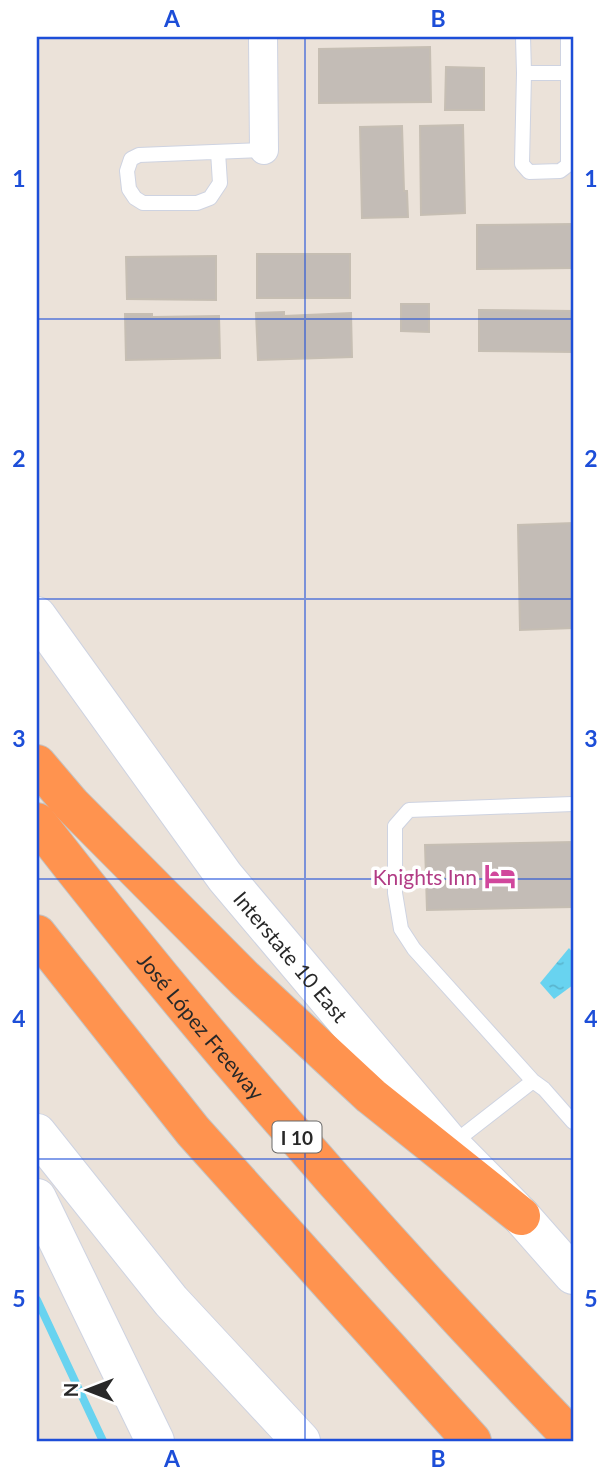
<svg xmlns="http://www.w3.org/2000/svg" width="610" height="1478" viewBox="0 0 610 1478" font-family="Lato,sans-serif">
  <style>
    .water { fill: url(#water-ripples) }
    .lines { fill: none; stroke-linecap: round; stroke-linejoin: round }
    .stream { stroke: #68d3f0; stroke-width: 8 }
    .building { fill: #c3bcb6; stroke: #c6beb3; stroke-width: 2 }
    .lane-casing { stroke: #ced3e1; stroke-width: 16 }
    .street-casing { stroke: #ced3e1; stroke-width: 30 }
    .secondary-casing { stroke: #ced3e1; stroke-width: 40 }
    .highway-casing { stroke: #c3c3c3; stroke-width: 40 }
    .lane { stroke: #fff; stroke-width: 14 }
    .street { stroke: #fff; stroke-width: 28 }
    .secondary { stroke: #fff; stroke-width: 38 }
    .highway { stroke: #ff934f; stroke-width: 38 }
    .grid { fill: none; stroke: #1d4ed8; stroke-width: 2; stroke-opacity: 0.55 }
    .labels { text-anchor: middle; dominant-baseline: central; stroke-width: 7; stroke-linejoin: round; paint-order: stroke }
    .shield { fill: #fff; stroke: #686868; stroke-width: 2 }
    .shield-label { font-size: 19px; font-weight: bold; fill: #282828 }
    .hotel-label { font-size: 21px; fill: #b23c85; stroke: #fff; text-anchor: end }
    .street-label { font-size: 21px; fill: #282828; stroke: #fff }
    .neatline { fill: none; stroke: #1d4ed8; stroke-width: 2.5 }
    .grid-label { font-size: 23px; text-anchor: middle; font-weight: bold; fill: #1d4ed8 }
  </style>
  <defs>
    <pattern id="water-ripples" width="26" height="14" patternUnits="userSpaceOnUse" patternTransform="scale(1.75)"><rect width="26" height="14" fill="#68d3f0"/><path d="M2 4q2-2 4 0t4 0M15 11q2-2 4 0t4 0" fill="none" stroke="#5ab5ce"/></pattern>
  </defs>
  <rect width="100%" height="100%" fill="#ebe2d9"/>
  <path class="water" d="M569,948l4,5v32l-19,14 -14,-16z"/>
  <g class="lines">
    <path class="stream" d="M37,1300l66,141"/>
  </g>
  <path class="building" d="M430,47l1,55 -112,1v-54z
    M446,67l38,1v42h-39z
    M463,125l2,88 -44,2 -1,-89z
    M402,126l2,65h3l1,26 -46,1 -2,-91z
    M573,224v44l-96,1v-44z
    M257,254h93v44h-93z
    M216,256v44l-89,-1 -1,-42z
    M401,304h28v28l-28,-1z
    M479,310l94,1v41l-94,-1z
    M284,312v4l67,-3 1,44 -94,3 -2,-47z
    M125,314h27v3l67,-1 1,42 -94,2z
    M573,523v105l-53,2 -2,-105z
    M573,842v65l-146,3 -2,-65z"/>
  <g class="lines">
    <defs>
      <path id="lane" d="M523,37l1,36h49
        M524,73l-2,91 7,8 31,-1 8,-6v-128
        M218,152l2,31 -10,15 -13,5h-54l-8,-5 -6,-9 -2,-18 4,-12 8,-4 125,-5
        M573,804l-164,6 -14,16v67l6,36 13,20 119,132 11,8 29,33
        M452,1144l81,-63"/>
      <path id="street" d="M263,37l1,113"/>
      <g id="secondary">
        <path id="s1" d="M37,616l188,261 226,268 70,71 52,59"/>
        <path d="M37,1133l134,168 130,140"/>
        <path d="M37,1198l118,243"/>
      </g>
      <g id="highway">
        <path d="M37,764l34,40 173,174 127,118 150,120"/>
        <path id="s2" d="M37,822c167,215 347,421 536,617"/>
        <path d="M37,934l156,197 279,310"/>
      </g>
    </defs>
    <use href="#lane" class="lane-casing"/>
    <use href="#street" class="street-casing"/>
    <use href="#secondary" class="secondary-casing"/>
    <use href="#highway" class="highway-casing"/>
    <use href="#lane" class="lane"/>
    <use href="#street" class="street"/>
    <use href="#secondary" class="secondary"/>
    <use href="#highway" class="highway"/>
  </g>
  <path class="grid" d="M305,37v1404M37,319h536M37,599h536M37,879h536M37,1159h536"/>
  <defs>
    <symbol id="hotel-bare" viewBox="-9 -9 18 18"><path d="M-6-4.5h1.5V1H6V5H4.5V3h-9V5H-6ZM-4 0a1.8 1.8 0 1 1 3.6 0ZM.5 0V-2.5h3Q6-2.5 6 0Z" fill="#d1479c" stroke="#fff" stroke-width="2.5" paint-order="stroke"/></symbol>
  </defs>
  <g fill-rule="evenodd">
    <use href="#hotel-bare" x="478" y="854" width="44" height="44"/>
  </g>
  <g class="labels">
    <rect class="shield" x="272.5" y="1121.5" width="49" height="31" rx="5"/>
    <g class="shield-label">
      <text x="297" y="1137">I 10</text>
    </g>
    <g class="hotel-label">
      <text x="477" y="876">Knights Inn</text>
    </g>
    <g class="street-label">
      <text stroke="none"><textPath href="#s1" startOffset="425">Interstate 10 East</textPath></text>
      <text stroke="none"><textPath href="#s2" startOffset="262">José López Freeway</textPath></text>
    </g>
  </g>
  <rect width="610" height="1478" fill="none" stroke="#ffffff" stroke-width="77"/>
  <g transform="translate(88 1390) rotate(270)" stroke="#ffffff" stroke-width="5" paint-order="stroke">
  <path d="M0-5L12 26L0 18L-12 26Z" fill="#282828"/>
  <text y="-10" font-size="19" font-weight="bold" text-anchor="middle" fill="#282828">N</text>
  </g>
  <rect x="38" y="38" width="534" height="1402" class="neatline"/>
  <g class="grid-label">
    <text x="172" y="27">A</text>
    <text x="438" y="27">B</text>
    <text x="19" y="187">1</text>
    <text x="591" y="187">1</text>
    <text x="19" y="467">2</text>
    <text x="591" y="467">2</text>
    <text x="19" y="747">3</text>
    <text x="591" y="747">3</text>
    <text x="19" y="1027">4</text>
    <text x="591" y="1027">4</text>
    <text x="19" y="1307">5</text>
    <text x="591" y="1307">5</text>
    <text x="172" y="1467">A</text>
    <text x="438" y="1467">B</text>
  </g>
</svg>
